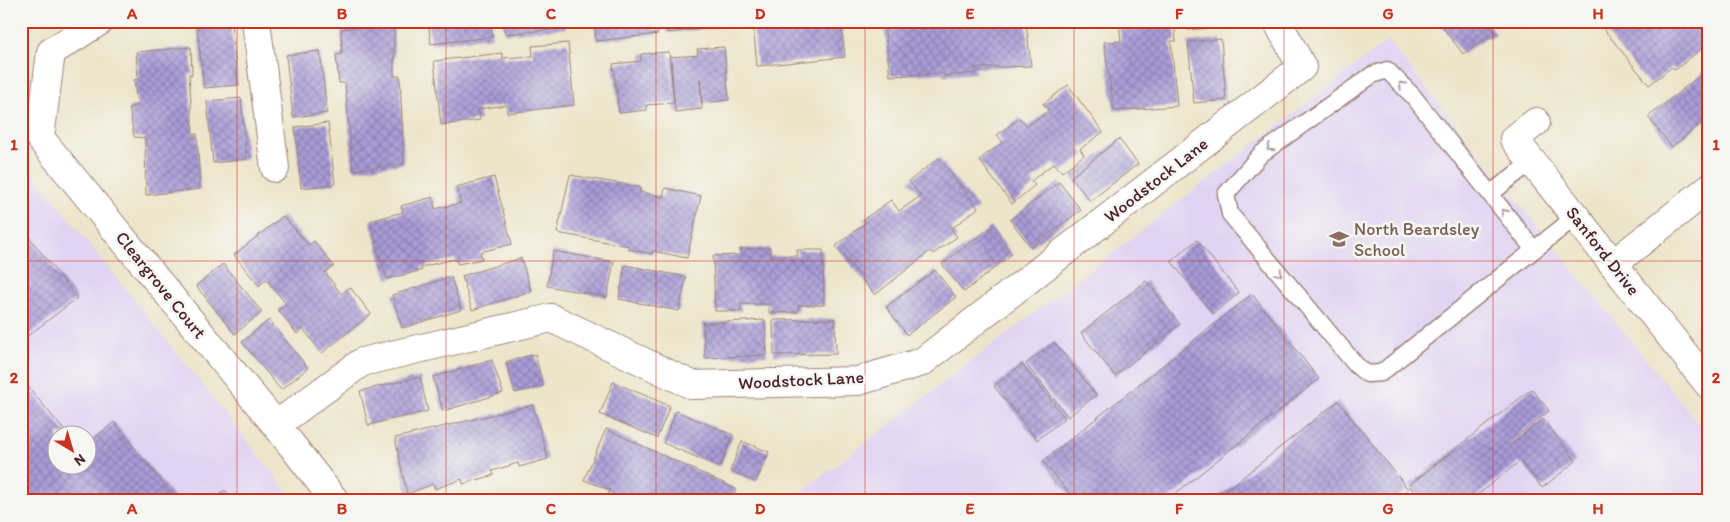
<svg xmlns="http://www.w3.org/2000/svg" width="1730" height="522" viewBox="0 0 1730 522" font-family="Itim,sans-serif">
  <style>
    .built { fill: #e1d4f3; fill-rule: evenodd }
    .building { fill: url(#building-cross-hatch) }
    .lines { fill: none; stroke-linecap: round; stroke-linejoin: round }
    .lane-casing { stroke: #9c827a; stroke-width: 19 }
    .street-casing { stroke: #9c827a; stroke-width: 30 }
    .lane { stroke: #fff; stroke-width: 16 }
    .street { stroke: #fff; stroke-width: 28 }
    .oneway { stroke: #ae9aa0 }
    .grid { fill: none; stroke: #c8321e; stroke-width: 1; stroke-opacity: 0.55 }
    .labels { text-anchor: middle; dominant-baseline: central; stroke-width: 5; stroke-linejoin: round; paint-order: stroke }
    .street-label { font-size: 18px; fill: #4a1f2b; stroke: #f6f6f2 }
    .education-label { font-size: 18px; fill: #785e54; stroke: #f6f6f2; text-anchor: start }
    .neatline { fill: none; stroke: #c8321e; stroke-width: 2 }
    .grid-label { font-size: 16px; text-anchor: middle; font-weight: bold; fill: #c8321e }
  </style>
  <defs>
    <pattern id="building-cross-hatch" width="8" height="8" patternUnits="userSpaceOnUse" patternTransform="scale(1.25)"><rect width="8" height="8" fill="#a89cd8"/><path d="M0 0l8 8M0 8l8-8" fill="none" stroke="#8b7faf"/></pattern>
  </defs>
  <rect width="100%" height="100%" fill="#f6f6f2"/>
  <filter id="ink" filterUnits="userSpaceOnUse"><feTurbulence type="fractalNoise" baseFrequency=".02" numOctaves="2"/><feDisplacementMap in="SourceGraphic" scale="10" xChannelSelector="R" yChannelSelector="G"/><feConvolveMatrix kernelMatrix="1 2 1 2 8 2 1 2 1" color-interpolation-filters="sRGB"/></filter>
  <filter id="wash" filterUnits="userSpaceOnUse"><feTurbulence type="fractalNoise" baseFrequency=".0096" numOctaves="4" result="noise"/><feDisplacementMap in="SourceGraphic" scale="20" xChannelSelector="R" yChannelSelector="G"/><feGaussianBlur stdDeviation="1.12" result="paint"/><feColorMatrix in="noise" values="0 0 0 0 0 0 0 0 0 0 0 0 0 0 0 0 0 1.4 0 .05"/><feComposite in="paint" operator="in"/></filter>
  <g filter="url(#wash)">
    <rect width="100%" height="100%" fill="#ede5c9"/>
    <path class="built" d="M1388,41l321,396v64h-919z
      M21,158l274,343h-274zM58,434h30v30h-30z"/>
    <g id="blocks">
      <path class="building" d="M428,21h63l1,16 -61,7z
        M503,21h63v7l-61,6z
        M594,21h63l1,13 -62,7z
        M666,21h62l1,5 -62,7z
        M777,21h64l4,36 -88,9 -4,-42z
        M908,21h6v3l21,-3h91l5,45 -56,2 1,5 -32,3 -1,-3 -53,3 -6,-52z
        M1119,21h55l2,20h-5l6,65 -63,5 -10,-69 17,-1z
        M1187,21h32v6l-31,3z
        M1438,21h48l10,13 -6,5 -2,-3 -25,18z
        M1555,21h42v4l-42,-2z
        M1609,21h87l13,16v6l-34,27 -3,-3 -23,18 -47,-58z
        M231,23l7,62 -34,3 -7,-61z
        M394,24v52h6l4,88 -51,6 -8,-87h-6l-3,-28 6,-1 -1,-25z
        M1221,39l5,61 -32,3 -6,-61z
        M568,43l6,62 -67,8v-8l-29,4 2,11 -39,5 -7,-64 68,-8 1,5 30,-2 -1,-10z
        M191,47l1,28 -3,-1 4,60h4l3,55 -54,6 -1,-57 -11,-1 -5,-30 8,-1 -3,-26 4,-1 -2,-27z
        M724,47l5,53 -27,3 -2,-24 2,30 -27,3 -4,-55 27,-2 -1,-6z
        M320,51l7,62 -34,4 -7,-62z
        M669,52l5,51 -28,2 1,5 -28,3 -6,-49 28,-3v-7z
        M1709,68v49l-37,30 -24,-30z
        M1068,85l35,47 -23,17 4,6 -22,17 -8,-9 -23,18 4,4 -23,19 -33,-44 24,-18 -6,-7 23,-17 7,8 22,-16 -6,-6z
        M241,98l6,61 -34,4 -6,-62z
        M328,123l7,61 -34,4 -6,-61z
        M1119,139l19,25 -48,37 -19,-24z
        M939,158l39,50 -27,21 6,8 -24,17 -3,-3 -55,44 -39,-49 30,-24 -2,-3 27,-19 8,11 22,-15 -12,-15z
        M570,175l70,12v5l23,5 2,-9 36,8 -14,62 -34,-7 -1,3 -24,-5 1,-3 -72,-13z
        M494,177l18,67 -32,8 2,7 -24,5 -3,-5 -34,8 1,3 -35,9 -17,-58 33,-9 -2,-6 32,-9 2,12 26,-6 -5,-16z
        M1059,182l22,28 -50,37 -21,-27z
        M283,216l26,29 5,-4 20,25 -9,6 16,22 9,-7 21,27 -49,39 -19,-24 -6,5 -19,-24 8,-6 -20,-25 -7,7 -25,-31z
        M21,227l56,71 -56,43z
        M991,227l21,27 -48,38 -22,-28z
        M1197,240l42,53 -26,21 -42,-53z
        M770,248v8h28l-1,-6h26l1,55h-25l-1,7 -29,1v-9h-28v7h-26l-2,-55 28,-1 -1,-6z
        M553,251l61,11 -7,35 -60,-11z
        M521,258l10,33 -59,19 -10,-34z
        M223,264l39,48 -27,22 -39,-48z
        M625,265l61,12 -7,34 -60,-12z
        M935,270l21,27 -49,38 -21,-28z
        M451,277l10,33 -59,18 -10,-33z
        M1146,281l34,43 -65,52 -34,-43z
        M1252,294l67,85 -153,122h-91l-32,-40z
        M835,319l1,35 -62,1 -1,-35z
        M269,320l39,48 -27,22 -39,-48z
        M765,320l2,35 -62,3 -2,-35z
        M1054,342l42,53 -28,22 -42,-53z
        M535,354l8,32 -28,7 -9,-31z
        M492,360l11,33 -60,18 -10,-34z
        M1022,364l43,54 -28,22 -43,-54z
        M420,377l8,34 -60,14 -8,-34z
        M21,378l46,56h-9v30h30v-21l26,-21 63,79h-156z
        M613,382l57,24 -13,32 -57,-24z
        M1532,389l17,22 -41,32 1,2 34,-26 33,42 -34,27 -22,-27 -44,35 3,5h-57l-13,-16z
        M1338,401l70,88 -15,12h-180z
        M533,405l15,54 -29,8 -1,-4 -26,8 2,4 -31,9 -1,-5 -27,10 -2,-5 -26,10 -12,-56z
        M676,411l57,24 -13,32 -57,-24z
        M606,429l130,60 -4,12h-109l-15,-6 2,-5 -26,-10z
        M742,441l27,11 -13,30 -26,-11z
        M225,490l9,11h-22z"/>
    </g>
  </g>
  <g filter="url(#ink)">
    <use href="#blocks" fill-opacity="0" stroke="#9c827a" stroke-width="1"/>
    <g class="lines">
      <defs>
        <path id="lane" d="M1490,194l41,-32
          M1534,250l-121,-154 -26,-26 -15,5 -111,79 -35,40 4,20 126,151 11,9 14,-1 194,-156"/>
        <path id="street" d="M100,21l-49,31 -11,86 236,287 59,76
          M256,21l19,147
          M1536,122l-22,17 195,246
          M1613,264l96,-76
          M276,425l86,-63 189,-44 141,67 166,-4 64,-19 380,-295 -25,-46"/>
      </defs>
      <use href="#lane" class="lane-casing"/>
      <use href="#street" class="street-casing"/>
      <use href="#lane" class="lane"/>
      <use href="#street" class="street"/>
    </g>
    <defs><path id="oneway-chevron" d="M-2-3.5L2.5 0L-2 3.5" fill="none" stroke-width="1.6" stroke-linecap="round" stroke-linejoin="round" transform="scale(1.25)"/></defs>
    <g class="oneway">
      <use href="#oneway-chevron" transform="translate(1402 85) rotate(-136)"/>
      <use href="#oneway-chevron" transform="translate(1270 148) rotate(145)"/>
      <use href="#oneway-chevron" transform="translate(1504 212) rotate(-128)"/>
      <use href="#oneway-chevron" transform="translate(1279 273) rotate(50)"/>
    </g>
  </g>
  <path class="grid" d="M237,21v480M446,21v480M656,21v480M865,21v480M1074,21v480M1284,21v480M1493,21v480M21,261h1688"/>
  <defs>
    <symbol id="school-bare" viewBox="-9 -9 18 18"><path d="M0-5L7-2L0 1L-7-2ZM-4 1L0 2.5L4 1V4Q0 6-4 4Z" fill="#8d6e63" stroke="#f6f6f2" stroke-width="2.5" paint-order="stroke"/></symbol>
  </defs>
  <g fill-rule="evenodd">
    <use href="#school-bare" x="1325" y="225" width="28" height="28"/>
  </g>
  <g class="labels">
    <g class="street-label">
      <text transform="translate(1156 180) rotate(-38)">Woodstock Lane</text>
      <text transform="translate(1603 251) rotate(52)">Sanford Drive</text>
      <text transform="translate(161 285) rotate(51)">Cleargrove Court</text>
      <text transform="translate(801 380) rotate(-3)">Woodstock Lane</text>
    </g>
    <g class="education-label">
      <text x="1354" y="229">North Beardsley<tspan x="1354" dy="21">School</tspan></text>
    </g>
  </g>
  <rect width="1730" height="522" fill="none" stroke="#f6f6f2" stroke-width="55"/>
  <g transform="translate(72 450) rotate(142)"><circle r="24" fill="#f6f6f2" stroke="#b1a0a2"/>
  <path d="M0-4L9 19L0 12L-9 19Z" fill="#c8321e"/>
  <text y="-8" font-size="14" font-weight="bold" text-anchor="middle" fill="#4a1f2b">N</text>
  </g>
  <rect x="28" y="28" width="1674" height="466" class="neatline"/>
  <g class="grid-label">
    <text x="132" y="19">A</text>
    <text x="342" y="19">B</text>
    <text x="551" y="19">C</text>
    <text x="760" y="19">D</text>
    <text x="970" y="19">E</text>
    <text x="1179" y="19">F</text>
    <text x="1388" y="19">G</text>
    <text x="1598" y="19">H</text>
    <text x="14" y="150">1</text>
    <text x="1716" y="150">1</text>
    <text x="14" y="383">2</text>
    <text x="1716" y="383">2</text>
    <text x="132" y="514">A</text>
    <text x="342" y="514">B</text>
    <text x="551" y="514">C</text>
    <text x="760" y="514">D</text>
    <text x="970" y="514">E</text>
    <text x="1179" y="514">F</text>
    <text x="1388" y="514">G</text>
    <text x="1598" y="514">H</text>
  </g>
</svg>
